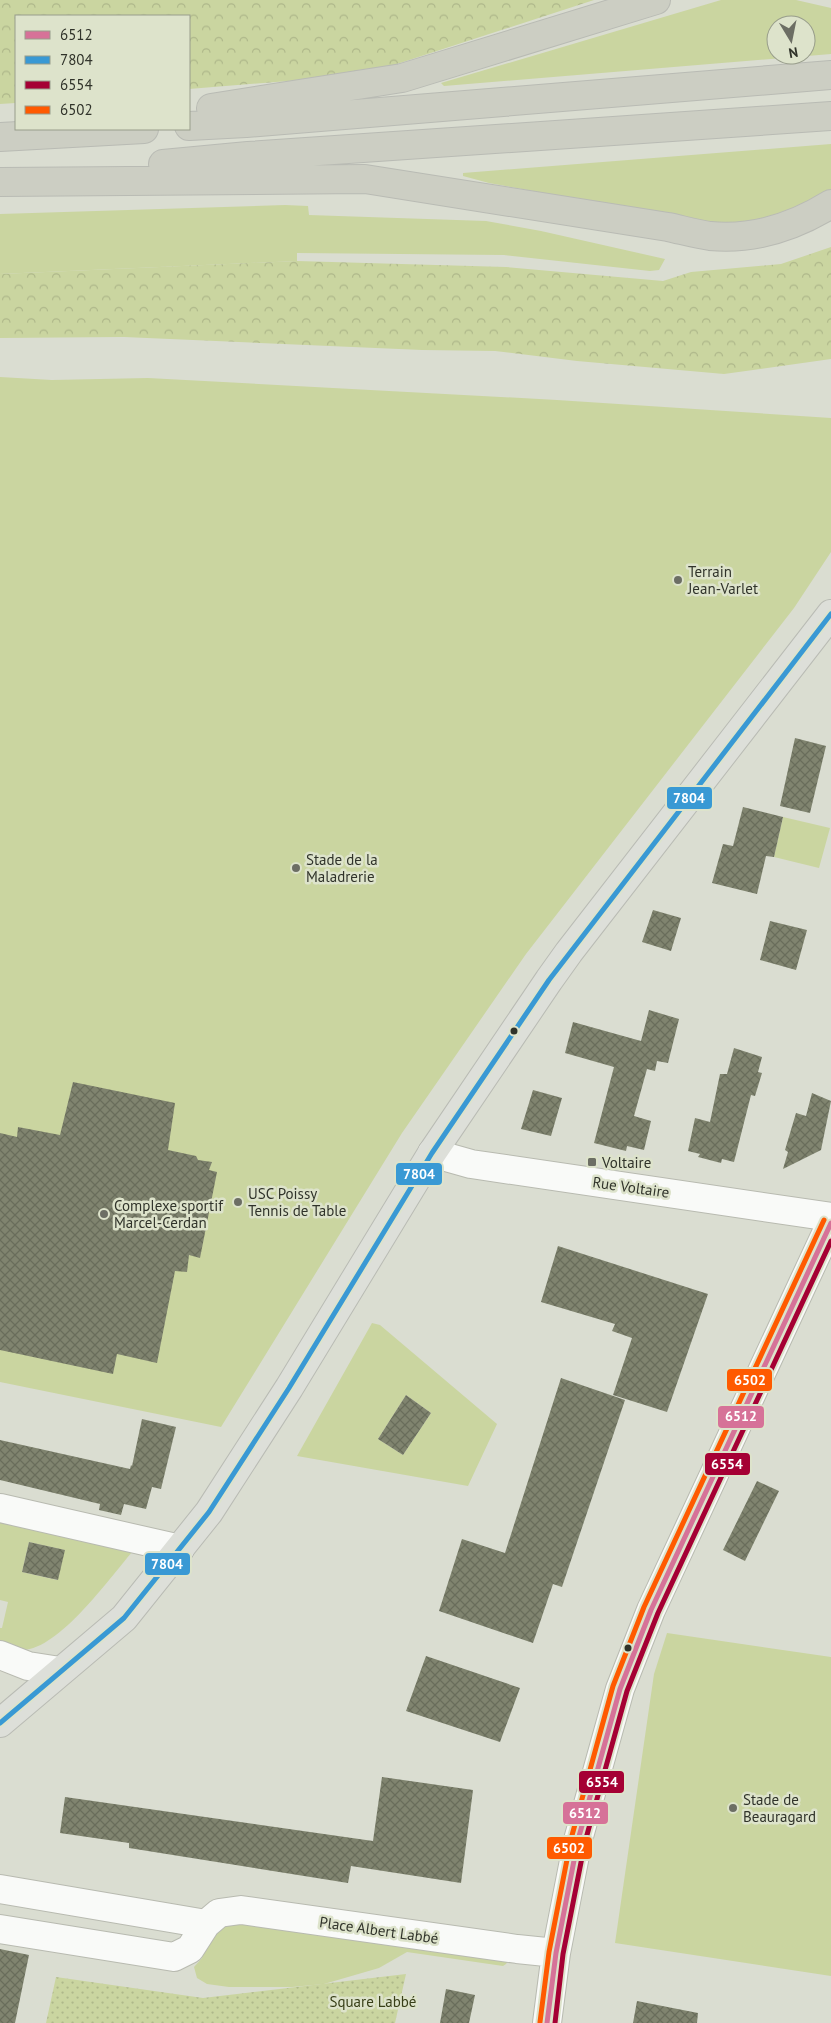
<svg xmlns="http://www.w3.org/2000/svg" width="831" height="2023" viewBox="0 0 831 2023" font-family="'PT Sans',sans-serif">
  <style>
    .green { fill: #cad5a0; fill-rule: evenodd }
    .forest { fill: url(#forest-crowns) }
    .park { fill: url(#park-dots) }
    .building { fill: url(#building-cross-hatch) }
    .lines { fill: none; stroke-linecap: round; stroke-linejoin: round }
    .minor-casing { stroke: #b8bab0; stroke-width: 30 }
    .major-casing { stroke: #b9bbb4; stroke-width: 30 }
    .highway-casing { stroke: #b9bbb4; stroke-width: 30 }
    .minor { stroke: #f9faf8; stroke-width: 28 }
    .major { stroke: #dddfd9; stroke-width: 28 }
    .highway { stroke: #cccec3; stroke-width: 28 }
    .bus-1-casing { stroke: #dde3cb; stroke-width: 9 }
    .bus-2-casing { stroke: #dde3cb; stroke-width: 9 }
    .bus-3-casing { stroke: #dde3cb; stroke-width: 9 }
    .bus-4-casing { stroke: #dde3cb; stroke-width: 9 }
    .bus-1 { stroke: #d67298; stroke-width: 5 }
    .bus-2 { stroke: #3999d4; stroke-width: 5 }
    .bus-3 { stroke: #a50034; stroke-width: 5 }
    .bus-4 { stroke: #ff5a00; stroke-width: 5 }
    .poi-dot { fill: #6c6e64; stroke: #dde3cb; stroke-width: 2 }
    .bus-dot { fill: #30332a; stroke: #dde3cb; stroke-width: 2 }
    .labels { text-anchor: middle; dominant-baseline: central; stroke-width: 5; stroke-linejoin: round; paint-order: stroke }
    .poi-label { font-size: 15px; fill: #30332a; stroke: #dde3cb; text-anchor: start }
    .street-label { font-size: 15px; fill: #30332a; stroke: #dde3cb }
    .park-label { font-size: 15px; fill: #383f18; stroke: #dde3cb }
    .line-badge { stroke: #dde3cb; stroke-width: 2 }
    .badge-label { font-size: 14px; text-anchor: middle; font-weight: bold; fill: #fff }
  </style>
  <defs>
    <pattern id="forest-crowns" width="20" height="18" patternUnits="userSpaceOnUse" patternTransform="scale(1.25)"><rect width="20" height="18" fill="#cad5a0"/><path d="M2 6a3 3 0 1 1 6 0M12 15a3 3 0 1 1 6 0" fill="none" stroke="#aeb78a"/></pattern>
    <pattern id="park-dots" width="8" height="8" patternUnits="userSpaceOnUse" patternTransform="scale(1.25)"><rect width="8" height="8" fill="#cad5a0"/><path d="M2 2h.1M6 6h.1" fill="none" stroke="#aeb78a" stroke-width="1.8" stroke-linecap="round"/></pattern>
    <pattern id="building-cross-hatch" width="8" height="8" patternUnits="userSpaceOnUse" patternTransform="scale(1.25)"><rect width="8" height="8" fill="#80846f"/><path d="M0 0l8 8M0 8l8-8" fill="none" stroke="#696d5b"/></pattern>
  </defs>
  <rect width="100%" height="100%" fill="#daddd1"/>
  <path class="green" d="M721,0h75l35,8v46l-387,32 -3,-3zM776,25h30v30h-30z
    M831,144v47c-15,8 -30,17 -45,22 -27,10 -56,10 -84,9l-213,-39 -26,-7v-3z
    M285,205l23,1 1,9 177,6 55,10 124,28 -6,11 -9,1 -146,-16 -207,-2v8l-297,13v-60z
    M0,377l52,3 96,-2 409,22 274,18v134l-37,56 -268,346 -124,179 -181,294 -221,-45z
    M783,817l47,11 -11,40 -45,-11z
    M372,1323l8,2 117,99 -29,62 -171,-30zM406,1395l25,18 -28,42 -25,-16z
    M0,1521l132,31c-23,27 -73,97 -109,98 -7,0 -16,-4 -23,-5v-17h2l6,-26 -8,-2zM29,1542l35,8 -7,30 -35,-8z
    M667,1633l164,24v319l-216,-33 39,-269z
    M231,1920l277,41 -2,3 -3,2 -96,-14 -28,16 -55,16 -32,3h-63l-22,-3 -10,-6 -3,-11 8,-9 10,-26z"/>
  <path class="forest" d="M0,0h594l-231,75 -174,14v-73h-173v87l-16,1z
    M831,247v112l-107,15 -147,-13 -82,-10 -73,-1 -298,-13 -124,1v-64l297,-13 209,6 157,14 28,-9 90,-8z"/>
  <path class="park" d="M406,1974l-11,49h-349l10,-46 147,21z"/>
  <path class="building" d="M795,738l31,8 -16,67 -30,-7z
    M743,807l40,10 -9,40 -8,-1 -9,38 -45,-11 11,-39 10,2z
    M653,910l28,8 -10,33 -29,-9z
    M770,921l37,9 -11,40 -36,-10z
    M649,1010l30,9 -11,44 -11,-2 -2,10 -8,-2 -13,47 17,5 -7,29 -17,-4 -1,5 -32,-8 20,-76 -49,-14 8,-31 68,19z
    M734,1048l28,9 -4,15 4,1 -7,23 -4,-1 -17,67 -12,-3 -1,4 -23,-6 2,-3 -12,-3 7,-33 15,4 10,-48h7z
    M73,1082l102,21 -7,47 28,6 2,4 14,2 -3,8 8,2 -17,86 -11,-3 -2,17 -12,-1 -18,92 -40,-9 -4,20 -113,-24v-217l17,4 1,-10 42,8z
    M533,1090l29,8 -11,38 -30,-7z
    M812,1093l19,8 -10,49 -38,19 5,-17 -3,-2 11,-37 10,3z
    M558,1246l150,48 -41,118 -54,-17 19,-57 -20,-7 3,-7 -74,-22z
    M561,1378l64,22 -63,187 -9,-3 -20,59 -94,-32 23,-72 43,14z
    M406,1395l25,18 -28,42 -25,-16z
    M142,1419l34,8 -15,62 -9,-2 -6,22 -22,-5 -3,11 -22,-5 1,-6 -100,-24v-40l130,29 1,-4 1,1z
    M757,1481l22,10 -34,70 -22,-11z
    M29,1542l36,8 -7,30 -36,-8z
    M426,1656l94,32 -20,54 -94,-31z
    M382,1777l91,13 -12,93 -110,-17 -3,17 -219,-35v-5l-69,-10 5,-36 308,44z
    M0,1949l29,6 -14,68h-15z
    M446,1989l29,6 -6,28h-29z
    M637,2001l61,12 -1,10h-64z"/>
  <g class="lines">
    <defs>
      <path id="minor" d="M432,1153l39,11 360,53
        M0,1508l180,41
        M0,1655l28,11 32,5
        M0,1889l206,35
        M0,1929l174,28 16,-8 16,-25 13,-11 22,-3 276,39 39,4
        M547,2023l9,-70 22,-113 42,-151 31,-79 180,-387"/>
      <path id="major" d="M0,1723l124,-105 85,-106 80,-124 143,-235 117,-173 20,-28 262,-338"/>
      <path id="highway" d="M211,108l191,-30 254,-78
        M189,126l57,-3 585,-48
        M0,137l144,-8
        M163,164l85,-8 583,-40
        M0,182l365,-3 303,48c14,3 28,7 42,9 43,4 84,-9 121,-32"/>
    </defs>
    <use href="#minor" class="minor-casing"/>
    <use href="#major" class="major-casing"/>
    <use href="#highway" class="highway-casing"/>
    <use href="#minor" class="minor"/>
    <use href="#major" class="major"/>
    <use href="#highway" class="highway"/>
    <defs>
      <path id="bus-1" d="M547,2023l9,-70 22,-113 42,-151 31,-79 180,-387"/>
      <path id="bus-2" d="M0,1723l124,-105 85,-106 80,-124 143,-235 117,-173 282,-366"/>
      <path id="bus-3" d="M555,2023l8,-69 22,-112 42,-151 31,-78 173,-372"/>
      <path id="bus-4" d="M540,2022l9,-70 22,-113 42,-153 31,-79 180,-387"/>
    </defs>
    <use href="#bus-1" class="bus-1-casing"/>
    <use href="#bus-2" class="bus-2-casing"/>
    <use href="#bus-3" class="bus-3-casing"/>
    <use href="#bus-4" class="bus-4-casing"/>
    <use href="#bus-1" class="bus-1"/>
    <use href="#bus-2" class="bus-2"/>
    <use href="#bus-3" class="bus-3"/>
    <use href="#bus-4" class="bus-4"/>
  </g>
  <g class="poi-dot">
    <circle cx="678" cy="580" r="5"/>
    <circle cx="296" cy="868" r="5"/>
    <rect x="587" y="1157" width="10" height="10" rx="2.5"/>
    <circle cx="238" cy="1202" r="5"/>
    <circle cx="104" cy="1214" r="5"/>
    <circle cx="733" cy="1808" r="5"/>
  </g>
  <g class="bus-dot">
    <circle cx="514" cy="1031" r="4.5"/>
    <circle cx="628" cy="1648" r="4.5"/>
  </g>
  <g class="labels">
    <g class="poi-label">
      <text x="688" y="571">Terrain<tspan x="688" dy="17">Jean-Varlet</tspan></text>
      <text x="306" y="859">Stade de la<tspan x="306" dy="17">Maladrerie</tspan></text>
      <text x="602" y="1162">Voltaire</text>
      <text x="248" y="1193">USC Poissy<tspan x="248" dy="17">Tennis de Table</tspan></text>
      <text x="114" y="1205">Complexe sportif<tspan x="114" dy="17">Marcel-Cerdan</tspan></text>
      <text x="743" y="1799">Stade de<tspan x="743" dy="17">Beauragard</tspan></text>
    </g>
    <g class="street-label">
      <text transform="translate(631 1187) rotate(8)">Rue Voltaire</text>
      <text transform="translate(379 1930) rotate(8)">Place Albert Labbé</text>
    </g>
    <g class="park-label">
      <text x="373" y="2001">Square Labbé</text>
    </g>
  </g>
  <g class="line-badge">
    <rect x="666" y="786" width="47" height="24" rx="5" fill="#3999d4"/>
    <rect x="395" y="1162" width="48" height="24" rx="5" fill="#3999d4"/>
    <rect x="726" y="1368" width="47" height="24" rx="5" fill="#ff5a00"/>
    <rect x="717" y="1405" width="48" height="24" rx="5" fill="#d67298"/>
    <rect x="704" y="1452" width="47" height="24" rx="5" fill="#a50034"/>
    <rect x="144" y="1552" width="47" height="24" rx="5" fill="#3999d4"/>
    <rect x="578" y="1770" width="47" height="24" rx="5" fill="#a50034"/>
    <rect x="562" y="1801" width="47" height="24" rx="5" fill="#d67298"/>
    <rect x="546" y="1836" width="47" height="24" rx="5" fill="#ff5a00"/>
  </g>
  <g class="badge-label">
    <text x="689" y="803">7804</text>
    <text x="419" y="1179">7804</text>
    <text x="750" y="1385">6502</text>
    <text x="741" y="1421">6512</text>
    <text x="727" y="1469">6554</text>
    <text x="167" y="1569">7804</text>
    <text x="602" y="1787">6554</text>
    <text x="585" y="1818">6512</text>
    <text x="569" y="1853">6502</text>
  </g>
  <rect x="15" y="15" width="175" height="115" fill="#dde3cb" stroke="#989d8b"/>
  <rect x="25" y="31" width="25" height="8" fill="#d67298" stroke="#989d8b"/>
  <text x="60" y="40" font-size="15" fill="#30332a">6512</text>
  <rect x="25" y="56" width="25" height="8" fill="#3999d4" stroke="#989d8b"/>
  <text x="60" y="65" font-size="15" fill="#30332a">7804</text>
  <rect x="25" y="81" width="25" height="8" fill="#a50034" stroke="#989d8b"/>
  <text x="60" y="90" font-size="15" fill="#30332a">6554</text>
  <rect x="25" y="106" width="25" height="8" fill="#ff5a00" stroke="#989d8b"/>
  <text x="60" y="115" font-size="15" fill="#30332a">6502</text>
  <g transform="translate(791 40) rotate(170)"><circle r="24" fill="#dde3cb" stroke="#989d8b"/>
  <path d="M0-4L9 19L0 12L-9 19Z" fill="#6c6e64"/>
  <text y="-8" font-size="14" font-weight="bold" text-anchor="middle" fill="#30332a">N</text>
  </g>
</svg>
